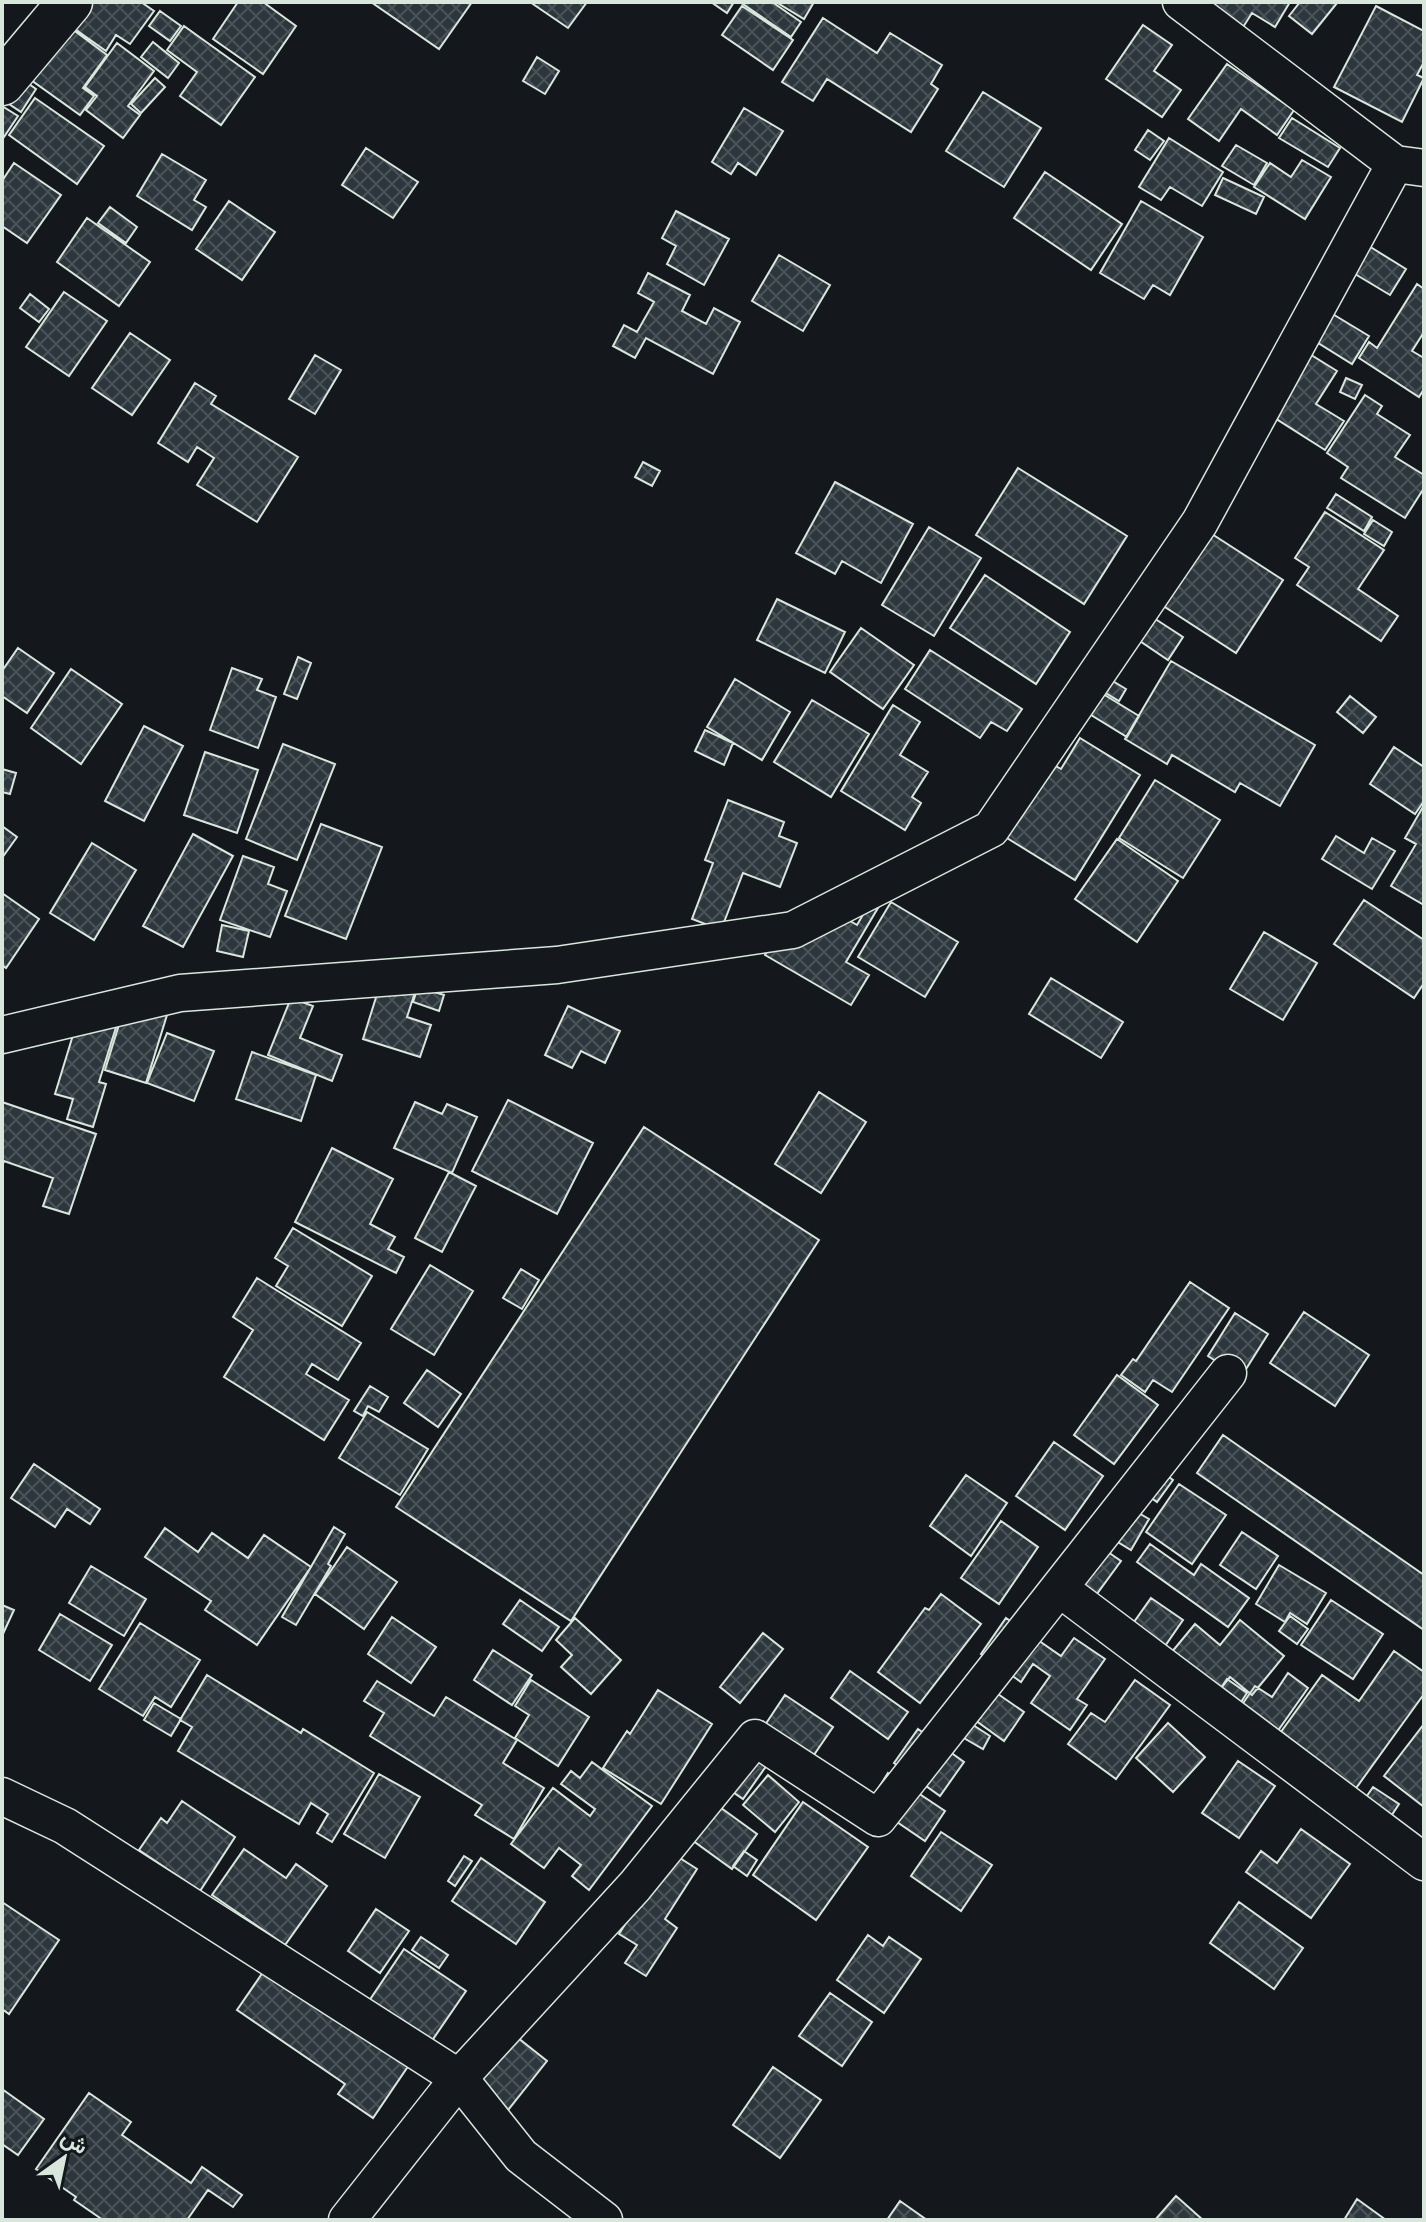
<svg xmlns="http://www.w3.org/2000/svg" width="1426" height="2222" viewBox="0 0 1426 2222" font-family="'DM Sans',Vazirmatn,sans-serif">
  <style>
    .building { fill: url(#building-cross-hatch); stroke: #d8e6dc; stroke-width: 2 }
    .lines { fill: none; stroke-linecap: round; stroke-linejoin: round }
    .minor-casing { stroke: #d8e6dc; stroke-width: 39 }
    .major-casing { stroke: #d8e6dc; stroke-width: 47 }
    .minor { stroke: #14181c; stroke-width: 36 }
    .major { stroke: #14181c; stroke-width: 44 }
  </style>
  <defs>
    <pattern id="building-cross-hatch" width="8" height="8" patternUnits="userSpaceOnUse" patternTransform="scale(2)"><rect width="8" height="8" fill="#2c363c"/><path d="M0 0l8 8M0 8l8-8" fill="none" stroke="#4a5358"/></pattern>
  </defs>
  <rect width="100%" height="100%" fill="#14181c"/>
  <path class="building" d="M75,2h66l13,9 -24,33 -14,-9 -10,16 -44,-31z
    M238,2h25l33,24 -33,48 -50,-35z
    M371,2h101l-33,47z
    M530,2h57l-19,26z
    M711,2h23l-7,11z
    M740,2h32l29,20 -10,15z
    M776,2h38l-10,17z
    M1185,2h105l-15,25 -23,-14 -14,22z
    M1300,2h35l2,1 -25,31 -23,-18z
    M742,6l51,34 -20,30 -51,-35z
    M1376,6l48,25v31l-7,13 7,3 -22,44 -68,-35z
    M160,11l21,15 -11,15 -21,-15z
    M56,17l51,38 -24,33 11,8 -14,19 -63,-45z
    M823,18l54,35 13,-20 52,32 -11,19 7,5 -27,43 -84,-53 -14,22 -31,-19z
    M1143,25l29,20 -18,26 27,19 -19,27 -56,-38z
    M184,26l71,51 -34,48 -41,-29 17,-24 -30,-22z
    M153,42l26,21 -11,15 -27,-21z
    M117,43l37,28 -26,35 12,9 -17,23 -37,-28 11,-14 -12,-9z
    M537,57l22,14 -14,23 -22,-13z
    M1227,64l67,46 -17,25 -36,-26 -22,32 -31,-22z
    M19,77l17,12 -15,23 -18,-12z
    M155,78l10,9 -24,26 -10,-9z
    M983,92l58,36 -37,59 -58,-36z
    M35,98l69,48 -27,38 -68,-49z
    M2,106l16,10 -16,24z
    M744,108l39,23 -27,44 -18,-12 -7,11 -19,-12z
    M1292,118l48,30 -12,19 -49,-29z
    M1148,130l16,11 -14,19 -15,-10z
    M1169,138l54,34 -21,34 -32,-19 -9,13 -22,-13z
    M1236,145l31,18 -13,22 -32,-19z
    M366,148l52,34 -25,36 -51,-33z
    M162,154l44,26 -12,20 12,7 -14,23 -55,-34z
    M1302,160l29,17 -26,42 -51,-32 16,-24 21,14z
    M14,163l47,32 -34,48 -25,-17v-45z
    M1045,172l77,52 -31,46 -77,-52z
    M1223,178l41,19 -8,17 -41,-19z
    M229,201l46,31 -33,48 -46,-31z
    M1141,201l62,36 -33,58 -17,-10 -9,14 -44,-26z
    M110,207l27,20 -11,16 -28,-20z
    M676,211l53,28 -25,46 -37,-21 9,-18 -14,-8z
    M87,218l63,44 -31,44 -62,-44z
    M1351,235l55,34 -16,26 -40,-24 -24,39 43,26 -17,28 -58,-36z
    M779,255l51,30 -27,46 -51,-30z
    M648,273l42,22 -8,16 24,13 8,-16 26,14 -27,52 -67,-36 -11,20 -22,-12 11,-21 13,7 17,-30 -16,-9z
    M1417,284l7,5v43l-12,19 12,7v31l-5,8 -60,-39 10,-16 8,6z
    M64,292l43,29 -38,55 -43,-29z
    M30,294l19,15 -10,13 -19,-14z
    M130,333l40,27 -38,55 -40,-27z
    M1287,340l50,31 -21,33 28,17 -19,29 -77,-49z
    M315,355l26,15 -26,44 -26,-15z
    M1346,378l16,7 -7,14 -15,-7z
    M195,383l21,13 -5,8 87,53 -41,65 -60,-37 17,-27 -17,-11 -9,15 -30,-19z
    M1365,395l17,11 -5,8 33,21 -15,22 29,18v13l-19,30 -64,-40 7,-11 -21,-14z
    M643,462l17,9 -8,15 -17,-9z
    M1018,468l109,68 -43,68 -108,-69z
    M835,482l78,42 -32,59 -39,-22 -7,13 -39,-21z
    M1336,494l36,23 -8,14 -37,-23z
    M1325,512l59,38 -26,39 40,27 -17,25 -84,-56 12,-18 -14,-9z
    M1373,520l19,12 -8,14 -20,-12z
    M1198,525l85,55 -47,73 -85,-55z
    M929,527l52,31 -47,78 -52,-31z
    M985,575l85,57 -34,52 -86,-56z
    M777,599l68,33 -20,41 -68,-33z
    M1143,611l40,26 -15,23 -40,-27z
    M861,628l53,37 -31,44 -53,-37z
    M18,648l36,25 -27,40 -25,-17v-25z
    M930,650l92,59 -15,22 -16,-9 -11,16 -75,-49z
    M298,657l13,6 -14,36 -13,-5z
    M1171,661l144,84 -35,61 -40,-23 -5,9 -63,-37 -5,9 -42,-25z
    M232,668l30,11 -5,11 19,7 -18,51 -48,-18z
    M71,669l51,35 -41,60 -50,-36z
    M1106,677l20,12 -7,12 -20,-12z
    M735,679l55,33 -28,48 -55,-33z
    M1090,686l49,30 -12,21 -49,-30z
    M1350,696l26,21 -13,16 -26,-21z
    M812,700l57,34 -38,63 -57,-35z
    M893,705l27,17 -20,33 28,17 -16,25 9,6 -16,27 -64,-39z
    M144,726l39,20 -39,75 -39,-20z
    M705,730l28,13 -9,22 -29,-14z
    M1080,738l60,37 -65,105 -81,-50 46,-73 21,12z
    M283,744l52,20 -38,96 -51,-21z
    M1394,747l30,20v34l-9,13 -45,-30z
    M205,752l53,18 -21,63 -53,-18z
    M2,769l14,4 -6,21 -8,-2z
    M1155,780l65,40 -37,58 -64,-40z
    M728,800l56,22 -5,14 18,7 -17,44 -37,-14 -22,57 -29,-11 21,-56 -8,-3z
    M1424,805v100l-33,-19 25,-42 -11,-6z
    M321,824l61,23 -36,92 -61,-23z
    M2,826l15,11 -15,21z
    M193,834l40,22 -50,91 -40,-21z
    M1336,836l28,17 8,-15 23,13 -23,38 -50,-30z
    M1117,839l61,42 -41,61 -62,-43z
    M92,843l44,27 -42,70 -44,-27z
    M243,856l31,11 -6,17 19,7 -17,46 -50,-17z
    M877,891l8,5 -39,66 23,13 -18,30 -86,-50 12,-21 42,-31 38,22z
    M2,893l37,26 -33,49 -4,-3z
    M1364,900l60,40v43l-10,15 -80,-54z
    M891,902l67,40 -33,55 -67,-40z
    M222,925l27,6 -6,26 -26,-6z
    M1264,932l53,31 -34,57 -53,-31z
    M383,975l34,11 -10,31 24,8 -11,32 -57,-18z
    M1051,978l72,44 -22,36 -72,-44z
    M418,987l26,8 -5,16 -26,-9z
    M291,998l22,8 -13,32 42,17 -10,26 -64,-26z
    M126,1002l41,13 -21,68 -41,-13z
    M568,1006l52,25 -15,32 -24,-12 -9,17 -27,-13z
    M80,1012l37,12 -18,58 7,2 -13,43 -26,-8 6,-20 -18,-5z
    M167,1033l47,18 -20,50 -47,-18z
    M252,1052l64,23 -15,46 -65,-22z
    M819,1092l47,30 -45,71 -46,-29z
    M508,1100l85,43 -36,71 -85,-43z
    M2,1102l94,32 -27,80 -26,-8 10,-28 -49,-17 -2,6z
    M415,1102l27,12 5,-10 30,13 -25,56 -58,-25z
    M644,1127l175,113 -248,381 -175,-114z
    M332,1148l61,31 -23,45 25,13 -7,12 16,8 -8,16 -101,-51z
    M449,1172l27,14 -34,66 -27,-14z
    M293,1228l79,48 -30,50 -66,-40 12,-20 -13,-8z
    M430,1265l43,26 -39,64 -43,-26z
    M521,1269l18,11 -17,29 -19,-11z
    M257,1278l104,65 -23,37 -26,-16 -6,10 43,26 -25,40 -100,-63 29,-47 -20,-13z
    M1190,1282l39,26 -57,84 -19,-12 -8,12 -24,-17 12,-16 3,2z
    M1304,1312l65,43 -34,51 -65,-43z
    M1235,1313l33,21 -27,43 -33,-21z
    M427,1370l34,24 -23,33 -34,-24z
    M1117,1375l41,30 -44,59 -40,-29z
    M370,1386l18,11 -9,15 -11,-6 -5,10 -9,-5z
    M367,1412l61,37 -28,46 -61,-37z
    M1223,1435l201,140v55l-227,-157z
    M1054,1442l49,34 -38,54 -49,-34z
    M1144,1459l29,21 -16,22 -29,-21z
    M34,1464l66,45 -10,15 -23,-15 -12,18 -44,-29z
    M966,1475l41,28 -36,53 -41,-30z
    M1179,1484l47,31 -34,49 -46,-32z
    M1111,1497l38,22 -18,31 -38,-23z
    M1001,1521l37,26 -39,57 -38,-26z
    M334,1527l11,7 -17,30 3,2 -35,59 -14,-8z
    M165,1528l33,24 14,-19 36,25 16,-23 47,32 -54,78 -52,-35 6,-9 -66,-44z
    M1242,1532l36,24 -22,33 -36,-24z
    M1086,1537l35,24 -33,45 -34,-25z
    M1150,1544l44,31 7,-11 48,34 -21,29 -91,-65z
    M347,1547l50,35 -33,47 -49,-35z
    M1279,1565l47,28 -19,31 -17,-11 -5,9 -29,-18z
    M91,1566l55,33 -22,37 -55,-33z
    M941,1594l40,30 -61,79 -42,-31 47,-64 4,2z
    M1151,1598l32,22 -29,42 -32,-23z
    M520,1600l39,27 -17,24 -39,-27z
    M1331,1600l52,34 -30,45 -52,-34z
    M2,1605l12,5 -12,26z
    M60,1614l52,31 -22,36 -51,-31z
    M1290,1616l18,13 -11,15 -18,-13z
    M392,1617l44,30 -25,36 -43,-29z
    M575,1618l46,42 -30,34 -30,-27 11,-12 -16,-15z
    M1006,1618l55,38 13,-18 31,21 -28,40 10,6 -17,25 -39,-27 19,-27 -17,-12 -12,18 -40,-28z
    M1240,1620l44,36 -32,39 -22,-18 -13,16 -61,-22 39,-47 25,21z
    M140,1623l60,37 -29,47 -16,-10 -12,19 -44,-27z
    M763,1633l20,16 -43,54 -20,-16z
    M493,1650l39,25 -20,30 -38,-25z
    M1394,1651l30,21v22l-70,97 -76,-55 44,-61 37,26z
    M850,1671l58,41 -20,27 -57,-41z
    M1288,1673l20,15 -45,64 -36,-26 28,-40 17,11z
    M969,1674l55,38 -20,29 -54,-39z
    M207,1675l94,58 2,-4 71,44 -42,69 -15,-9 11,-19 -17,-11 -12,21 -121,-73 14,-24 -12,-7z
    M1227,1679l20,14 -20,30 -21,-13z
    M531,1680l58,37 -31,49 -43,-28 14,-23 -14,-9z
    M1135,1680l35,25 -54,74 -48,-35 23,-31 14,9z
    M377,1681l57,35 12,-19 71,43 -14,23 41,25 -30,51 -39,-24 7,-10 -112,-69 14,-23 -20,-12z
    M658,1690l54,34 -51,80 -58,-36 24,-37 3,3z
    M785,1695l48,32 -28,41 -52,-25z
    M154,1703l27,16 -10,17 -27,-16z
    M970,1723l20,13 -7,13 -21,-12z
    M1168,1723l37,34 -32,35 -37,-34z
    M1424,1724v83l-40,-31z
    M918,1729l46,33 -24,34 -46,-33z
    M741,1747l26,18 -24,34 -26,-18z
    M1238,1761l37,25 -36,52 -37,-25z
    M592,1762l60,44 -63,84 -17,-14 9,-11 -22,-17 -15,20 -33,-24 42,-56 37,28 5,-7 -34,-25 10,-13 9,7z
    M888,1773l57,38 -20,30 -56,-38z
    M379,1774l41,23 -35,61 -41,-24z
    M768,1775l31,27 -24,30 -32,-27z
    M1373,1787l26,17 -17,26 -26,-18z
    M699,1792l58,42 -25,35 -58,-42z
    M182,1801l53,36 -35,54 -61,-41 22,-32 6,5z
    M803,1802l65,45 -52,73 -63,-45z
    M1301,1829l49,35 -39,54 -65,-46 15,-21 16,12z
    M941,1832l51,33 -31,46 -50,-35z
    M658,1844l39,25 -32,50 12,9 -31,48 -21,-13 12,-18 -18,-11 22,-35z
    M244,1849l42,29 10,-14 31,22 -42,59 -73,-50z
    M744,1851l13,9 -10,16 -14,-10z
    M464,1856l8,5 -17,25 -7,-5z
    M481,1858l64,44 -29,42 -64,-43z
    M2,1902l57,38 -50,74 -7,-5z
    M1239,1902l64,46 -29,41 -64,-46z
    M376,1909l33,22 -29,42 -32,-22z
    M868,1935l15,11 6,-9 32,22 -37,54 -47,-33z
    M421,1937l27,18 -9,13 -27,-18z
    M404,1949l62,42 -37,54 -62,-41z
    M270,1962l143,97 -40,59 -35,-24 7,-10 -108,-74z
    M830,1993l42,29 -30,44 -43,-30z
    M498,2022l49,39 -42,53 -42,-49z
    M773,2067l48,33 -41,58 -47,-33z
    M2,2089l42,30 -26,36 -16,-11z
    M89,2093l42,29 -9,13 69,48 11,-16 40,28 -9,12 -25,-17 -21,30h-84l-29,-20 2,-3 -40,-28z
    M1176,2196l27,24h-48z
    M1357,2199l29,21h-42z
    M900,2201l27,19h-40z"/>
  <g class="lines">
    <defs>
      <path id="minor" d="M1181,2l214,162 29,4
        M2,1035l178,-42 377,-28 236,-35 198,-101 209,-307 195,-358
        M1059,1588l365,274
        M2,1796l63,30 394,252 62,78 83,64
        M347,2220l112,-142 176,-192 120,-148 123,80 350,-445"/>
      <path id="major" d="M2,83l68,-81"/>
    </defs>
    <use href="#minor" class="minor-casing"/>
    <use href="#major" class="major-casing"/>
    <use href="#minor" class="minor"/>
    <use href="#major" class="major"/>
  </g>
  <rect width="1426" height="2222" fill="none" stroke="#d8e6dc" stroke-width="8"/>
  <g transform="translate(64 2158) rotate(33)" stroke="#14181c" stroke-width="6" paint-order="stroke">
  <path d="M0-6L14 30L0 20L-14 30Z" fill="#d8e6dc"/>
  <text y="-12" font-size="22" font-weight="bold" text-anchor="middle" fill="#d8e6dc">ش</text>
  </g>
</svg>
